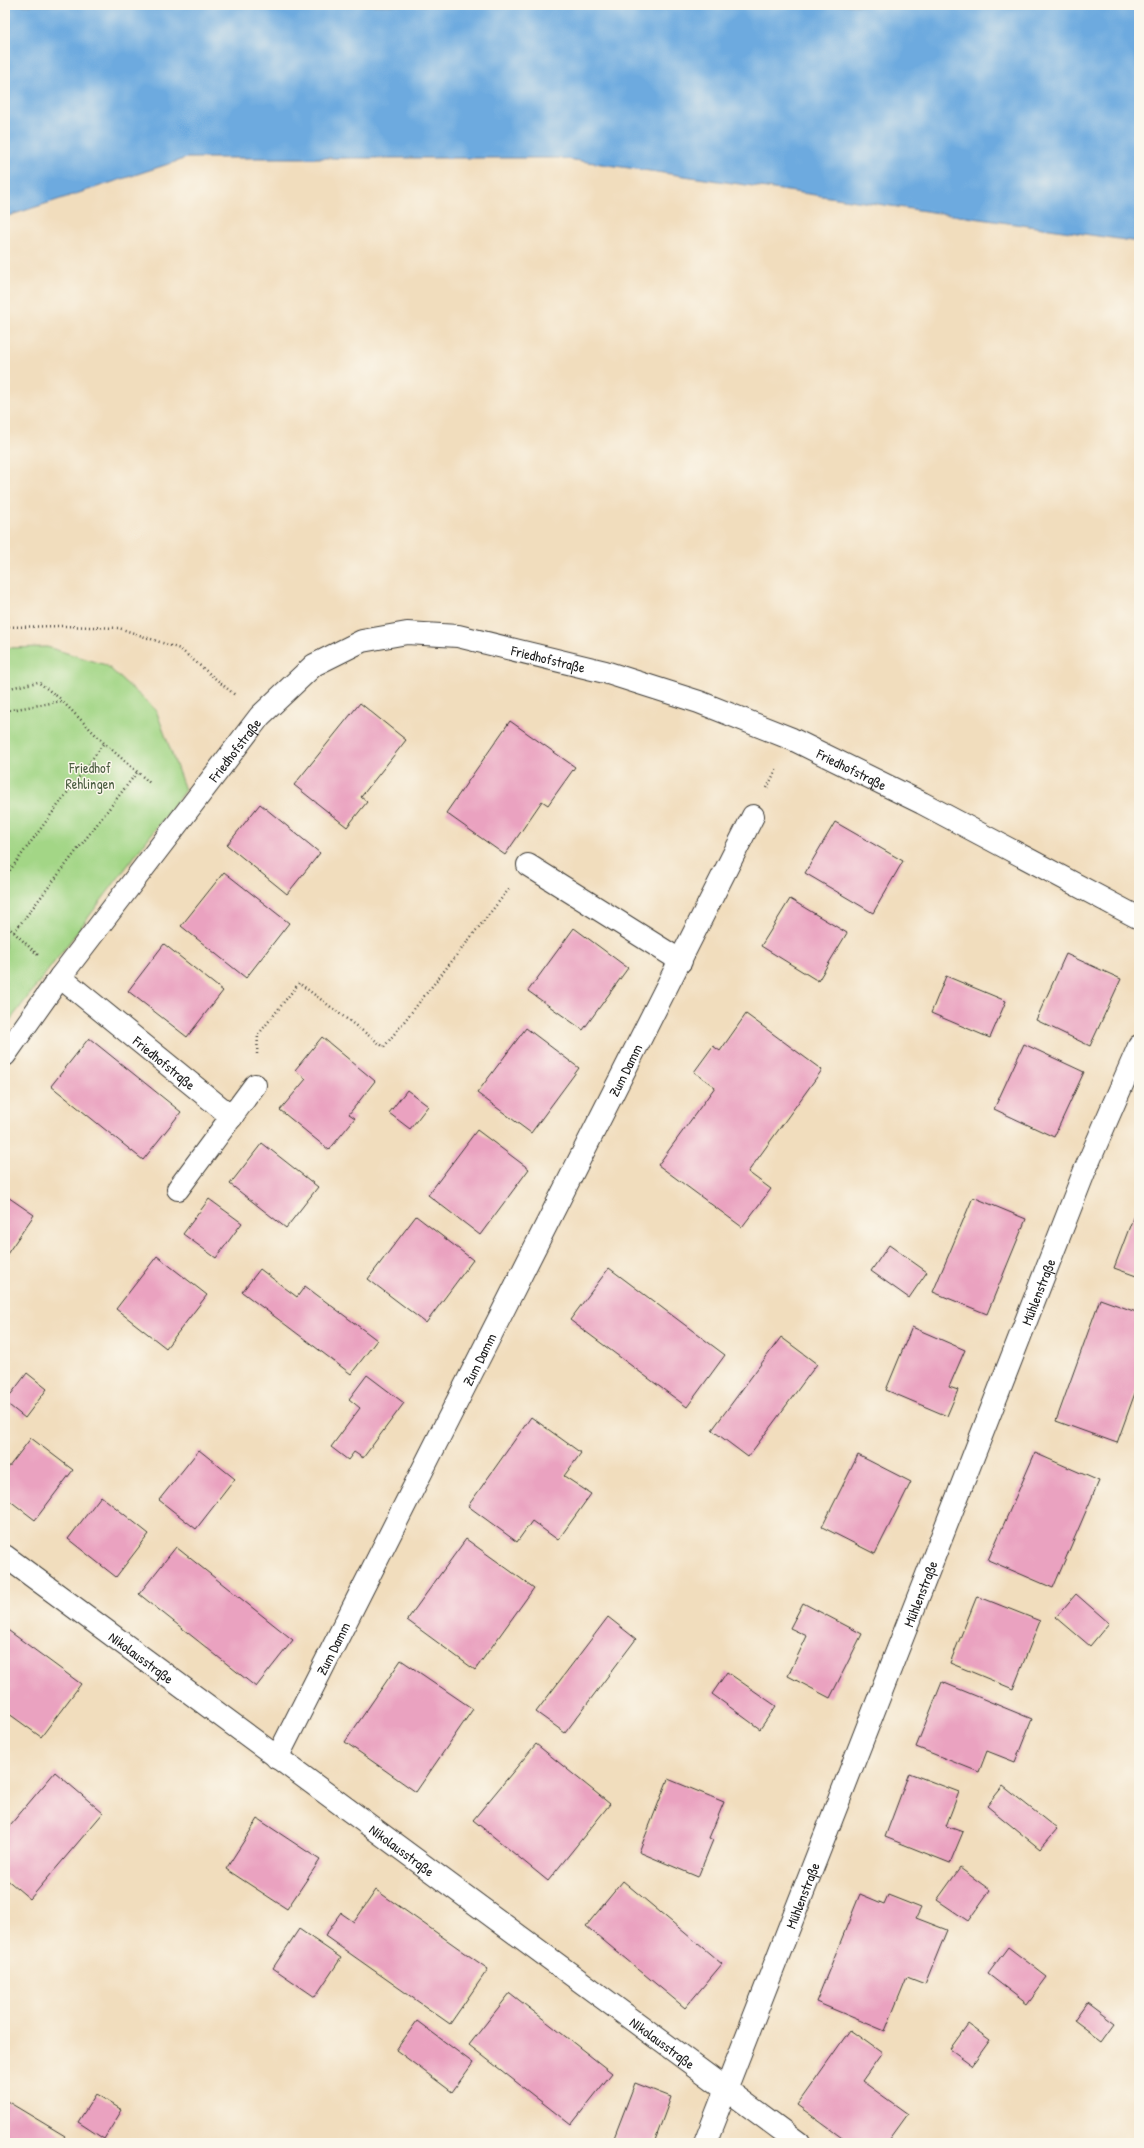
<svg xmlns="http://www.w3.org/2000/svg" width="1144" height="2148" viewBox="0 0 1144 2148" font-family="'Patrick Hand',sans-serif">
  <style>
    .green { fill: #a3d686; stroke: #607951 }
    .water { fill: #6daadf; stroke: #44637e }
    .building { fill: #eaa2c0 }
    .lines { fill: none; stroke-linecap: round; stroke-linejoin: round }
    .minor-casing { stroke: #3c3934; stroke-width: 24 }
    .path { stroke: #3c3934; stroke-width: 2.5; stroke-dasharray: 1 3; stroke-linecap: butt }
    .minor { stroke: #fff; stroke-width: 22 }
    .labels { text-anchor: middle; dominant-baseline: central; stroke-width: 3; stroke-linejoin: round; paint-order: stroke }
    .street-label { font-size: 14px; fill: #1c1c1c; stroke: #fbf7ec }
    .park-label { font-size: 14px; fill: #4b5d41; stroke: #fbf7ec }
  </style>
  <rect width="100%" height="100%" fill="#fbf7ec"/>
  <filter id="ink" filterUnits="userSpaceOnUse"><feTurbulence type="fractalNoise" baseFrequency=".025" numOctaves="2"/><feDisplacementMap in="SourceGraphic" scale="8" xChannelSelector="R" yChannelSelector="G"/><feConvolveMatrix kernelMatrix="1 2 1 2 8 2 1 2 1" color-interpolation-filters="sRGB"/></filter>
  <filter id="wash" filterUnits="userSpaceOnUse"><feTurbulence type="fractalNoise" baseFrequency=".012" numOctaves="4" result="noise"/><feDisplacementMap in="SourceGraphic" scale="16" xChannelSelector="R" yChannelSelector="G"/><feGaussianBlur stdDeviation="0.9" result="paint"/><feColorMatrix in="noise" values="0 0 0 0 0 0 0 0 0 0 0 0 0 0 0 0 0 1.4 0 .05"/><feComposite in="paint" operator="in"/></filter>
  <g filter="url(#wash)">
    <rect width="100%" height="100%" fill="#f1ddbd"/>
    <path class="green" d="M47,647l59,18 50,45 29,80 -180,237v-379z"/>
    <path class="water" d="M5,5h1134v237l-579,-84h-373l-182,59z"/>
    <g id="blocks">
      <path class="building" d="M360,703l46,37 -45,57 6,5 -20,25 -53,-42z
        M510,721l65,46 -27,38 -6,-4 -37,54 -59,-42z
        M260,804l60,49 -33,41 -60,-49z
        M835,822l68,39 -30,52 -68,-40z
        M224,872l65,51 -43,55 -65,-52z
        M790,899l57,34 -29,48 -57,-35z
        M574,928l54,40 -45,62 -55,-39z
        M164,944l59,47 -36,46 -59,-46z
        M1066,954l55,25 -31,67 -54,-26z
        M946,976l60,25 -16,37 -59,-25z
        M746,1014l76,56 -74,102 23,17 -29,38 -84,-62 57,-78 -21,-15 19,-26 7,5z
        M526,1028l53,40 -48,65 -54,-40z
        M322,1037l53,44 -26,33 6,4 -26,32 -49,-40 26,-31 -11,-9z
        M89,1038l92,74 -38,48 -92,-74z
        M1024,1044l60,28 -30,65 -60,-28z
        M407,1090l21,16 -18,23 -21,-16z
        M477,1130l52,39 -49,66 -52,-40z
        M262,1143l56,44 -32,41 -56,-44z
        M5,1195l29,20 -29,42z
        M973,1197l53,22 -39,95 -54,-22z
        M209,1199l33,24 -26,35 -33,-24z
        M1139,1202v75l-25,-9z
        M416,1216l57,44 -47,63 -58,-44z
        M889,1245l38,27 -18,26 -38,-27z
        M157,1256l50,39 -41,53 -50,-39z
        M609,1268l116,87 -38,52 -117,-87z
        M260,1269l37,28 8,-11 72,54 -26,34 -109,-82z
        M1100,1299l39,14v69l-22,61 -61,-22z
        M912,1327l53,23 -16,37 9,3 -11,26 -61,-26z
        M781,1337l36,27 -69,93 -36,-27z
        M27,1373l20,16 -22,29 -20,-16z
        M367,1375l37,28 -41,55 -9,-6 -6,8 -17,-13 29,-39 -11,-9z
        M531,1417l50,36 -17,23 27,18 -33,46 -26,-19 -15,21 -49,-36z
        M31,1438l42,32 -38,50 -30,-23v-25z
        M199,1450l36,29 -39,50 -37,-29z
        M1035,1453l64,28 -46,107 -65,-28z
        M858,1455l53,27 -36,72 -53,-27z
        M101,1496l48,38 -33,43 -48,-38z
        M466,1539l68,49 -59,82 -68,-50z
        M176,1547l117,93 -37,47 -117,-93z
        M1076,1594l33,29 -19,23 -34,-29z
        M977,1596l63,25 -27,68 -63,-26z
        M803,1603l59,31 -32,64 -42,-22 19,-40 -17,-8z
        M608,1617l28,22 -71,94 -29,-21z
        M5,1628l76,56 -40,53 -36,-26z
        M401,1660l72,49 -57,83 -71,-50z
        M727,1672l49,34 -16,23 -48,-35z
        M942,1682l90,37 -17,43 -28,-11 -8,21 -63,-25z
        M536,1744l74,60 -62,77 -75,-61z
        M55,1772l48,41 -73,86 -25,-21v-47z
        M909,1773l50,19 -13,34 17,6 -13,31 -65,-26z
        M668,1779l56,23 -15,36 4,2 -15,37 -59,-25z
        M1003,1786l54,43 -17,20 -53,-43z
        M258,1819l62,41 -33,49 -61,-40z
        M960,1868l30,22 -22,31 -31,-21z
        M623,1881l99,83 -37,44 -99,-82z
        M376,1890l112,79 -38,55 -125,-88 16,-23 13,9z
        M860,1894l24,10 4,-9 33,13 -5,10 31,12 -22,54 -18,-7 -22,54 -69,-29z
        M299,1929l42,29 -26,39 -42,-29z
        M1008,1947l39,30 -20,27 -39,-30z
        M510,1993l102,80 -41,52 -102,-80z
        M1087,2002l28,21 -13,18 -28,-21z
        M417,2021l56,42 -21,29 -56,-42z
        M968,2024l22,16 -18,25 -22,-16z
        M850,2030l32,23 -20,28 46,33 -21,29h-38l-52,-38z
        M635,2083l36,14 -17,46h-42z
        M96,2094l26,16 -18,29 -26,-17z
        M5,2100l60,36 -5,7h-55z"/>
    </g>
  </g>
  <g filter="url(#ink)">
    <use href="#blocks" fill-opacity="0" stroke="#3c3934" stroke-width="1"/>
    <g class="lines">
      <defs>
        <g id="minor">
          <path d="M528,865l153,96"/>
          <path id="s1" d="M60,977l172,140"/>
          <path id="s2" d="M5,1055l55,-78 200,-261 54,-51 48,-24 45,-8 51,3 147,36 94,30 93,37 130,64 217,115"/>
          <path d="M178,1189l77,-104"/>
          <path id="s3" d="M5,1556l794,587"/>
          <path id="s4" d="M277,1758l476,-942"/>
          <path id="s5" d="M705,2143l380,-973 54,-124"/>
        </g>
      </defs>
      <use href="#minor" class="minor-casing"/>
      <path class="path" d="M5,627l59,-1 55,2 61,21 55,46
        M5,689l33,-7 24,18
        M5,711l57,-10 42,42 46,40
        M767,788l10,-20
        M5,866l5,5
        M5,877l99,-134
        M5,924l33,31
        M14,932l124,-161
        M257,1054l1,-19 41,-52 85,64 125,-158"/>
      <use href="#minor" class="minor"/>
    </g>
  </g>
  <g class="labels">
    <g class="street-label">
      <text stroke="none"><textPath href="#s2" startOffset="742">Friedhofstraße</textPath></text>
      <text stroke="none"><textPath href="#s2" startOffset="382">Friedhofstraße</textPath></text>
      <text stroke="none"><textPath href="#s2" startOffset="1066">Friedhofstraße</textPath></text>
      <text stroke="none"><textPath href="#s1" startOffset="135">Friedhofstraße</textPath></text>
      <text stroke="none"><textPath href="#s4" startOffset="771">Zum Damm</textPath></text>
      <text stroke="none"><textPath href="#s5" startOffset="914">Mühlenstraße</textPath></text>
      <text stroke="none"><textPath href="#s4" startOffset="447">Zum Damm</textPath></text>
      <text stroke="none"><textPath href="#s5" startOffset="590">Mühlenstraße</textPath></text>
      <text stroke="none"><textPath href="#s4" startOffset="123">Zum Damm</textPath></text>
      <text stroke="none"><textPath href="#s3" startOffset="170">Nikolausstraße</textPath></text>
      <text stroke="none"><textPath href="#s3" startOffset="494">Nikolausstraße</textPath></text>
      <text stroke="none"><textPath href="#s5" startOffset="266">Mühlenstraße</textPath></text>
      <text stroke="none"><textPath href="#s3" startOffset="818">Nikolausstraße</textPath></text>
    </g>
    <g class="park-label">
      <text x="90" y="767">Friedhof<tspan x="90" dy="16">Rehlingen</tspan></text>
    </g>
  </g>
  <rect width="1144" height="2148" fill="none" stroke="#fbf7ec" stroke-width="20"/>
</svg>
